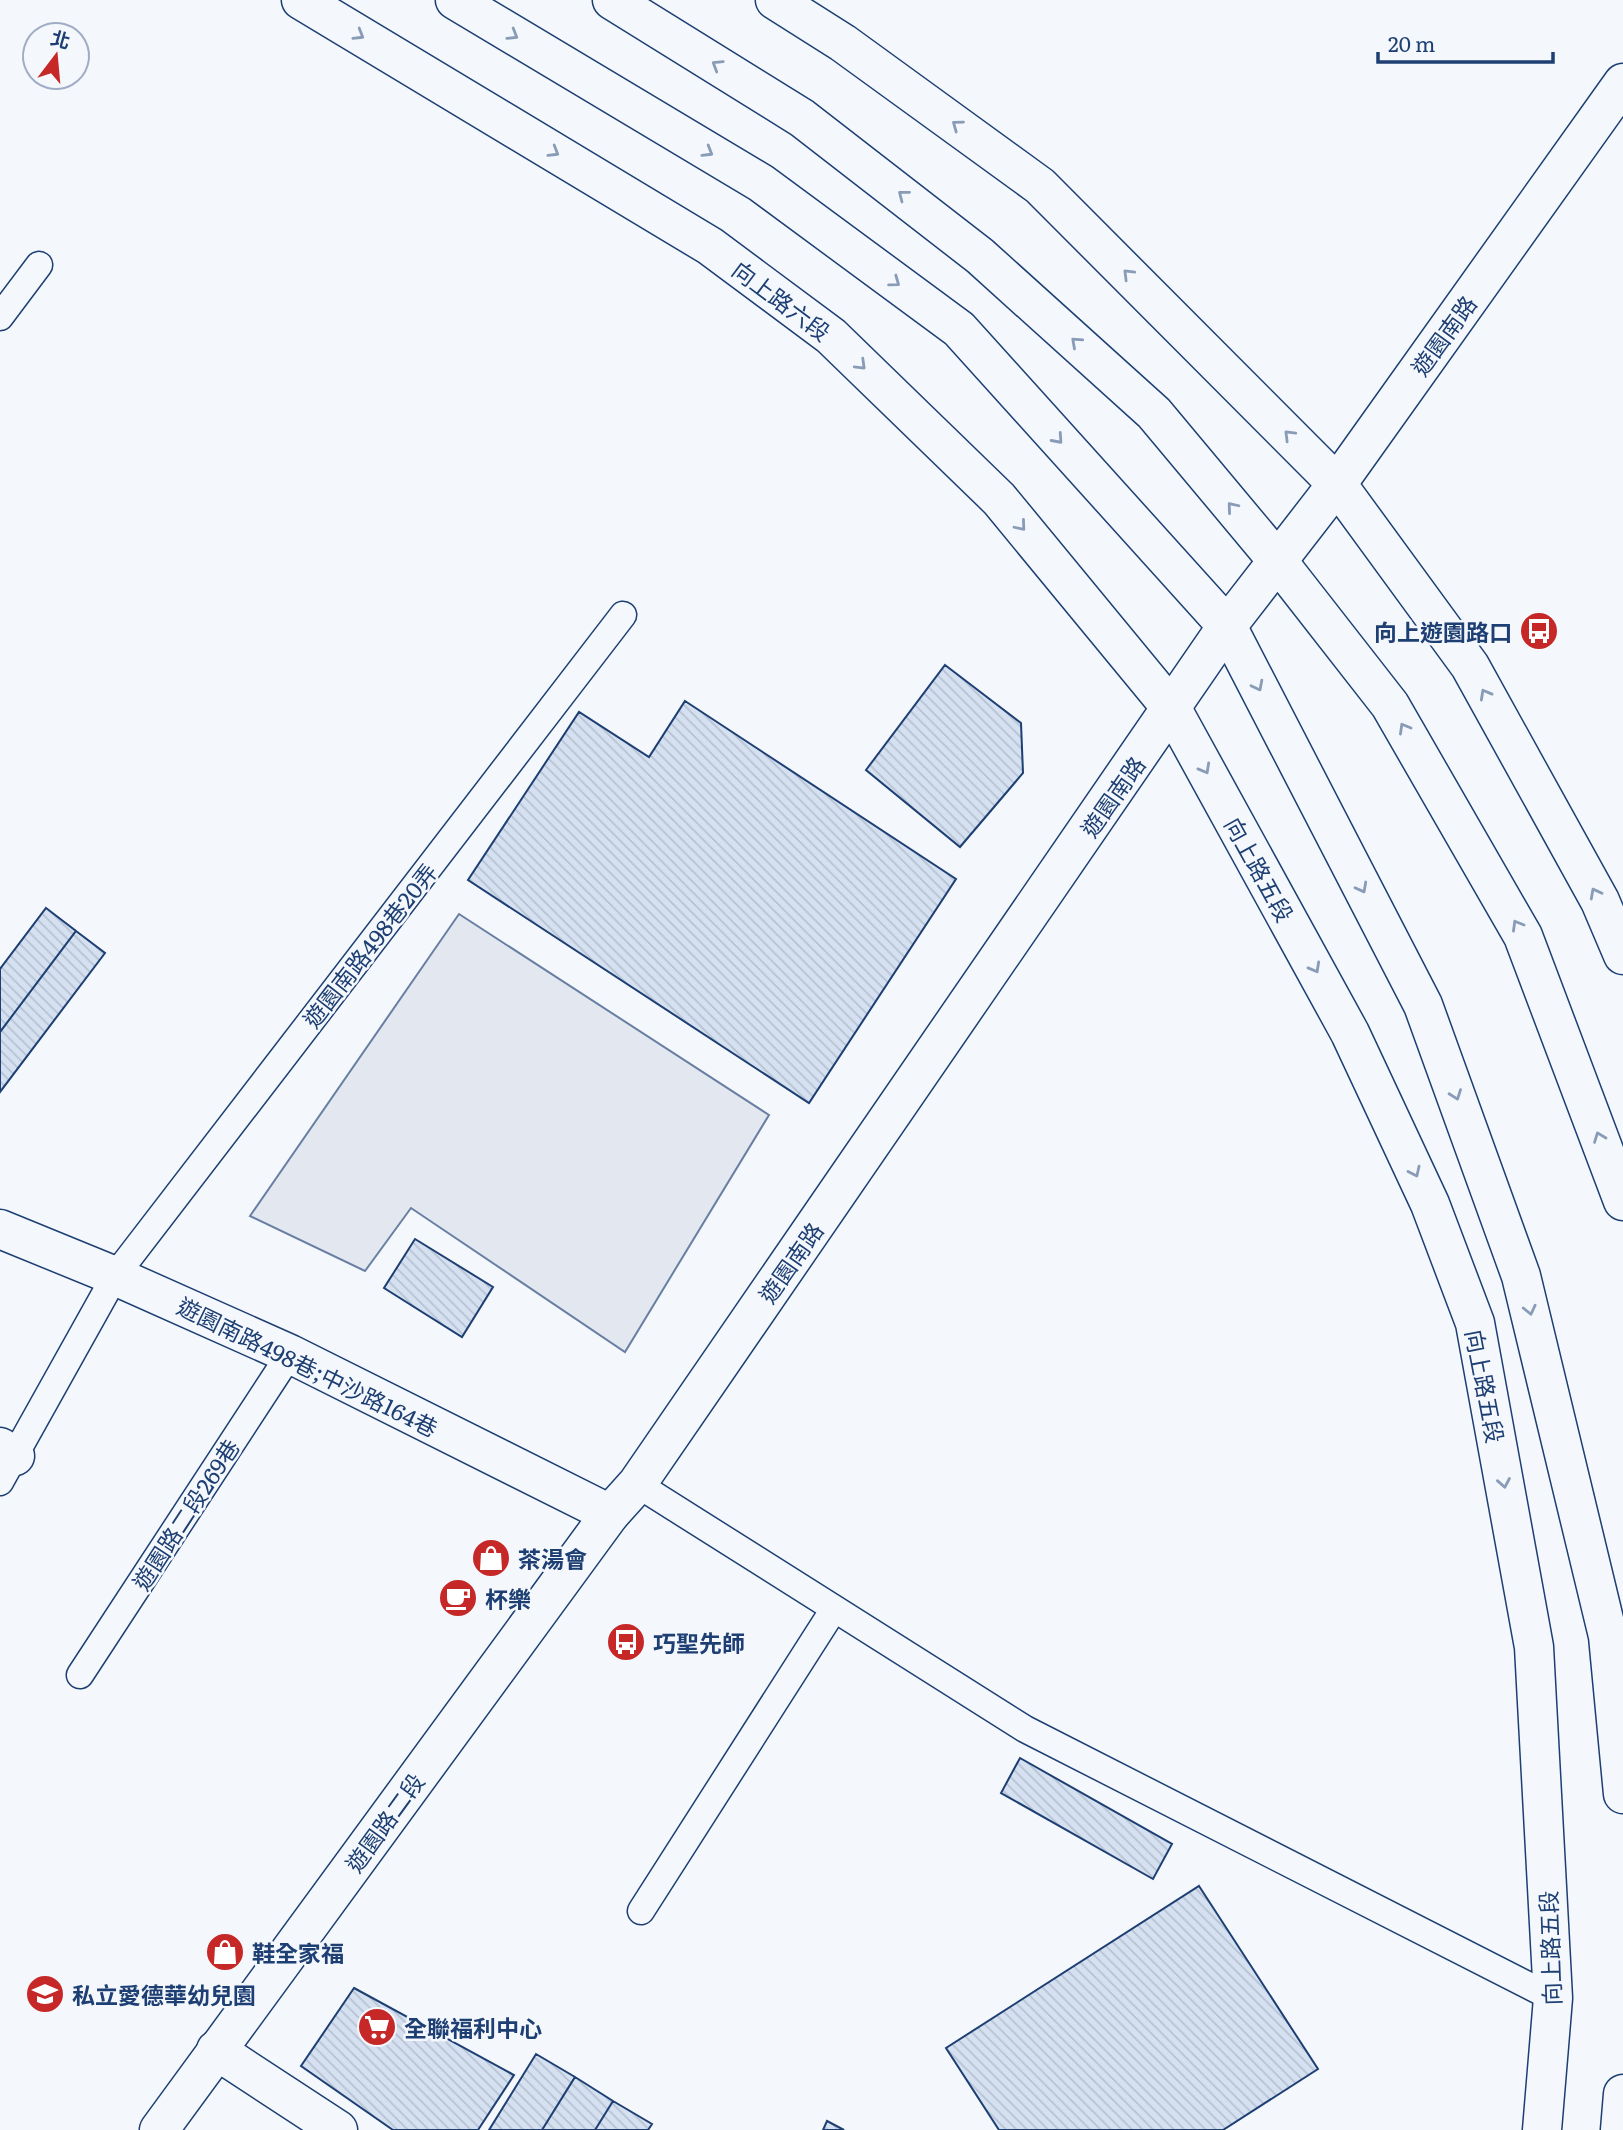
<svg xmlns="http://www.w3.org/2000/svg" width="1623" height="2130" viewBox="0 0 1623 2130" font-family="Literata,'Noto Sans TC',serif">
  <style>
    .parking { fill: #e3e8f0; stroke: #687fa3; stroke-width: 2 }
    .building { fill: url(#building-back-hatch); stroke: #1d3f73; stroke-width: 2 }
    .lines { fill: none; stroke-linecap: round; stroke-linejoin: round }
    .service-casing { stroke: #1d3f73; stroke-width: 29 }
    .minor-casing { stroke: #1d3f73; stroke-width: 41 }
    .tertiary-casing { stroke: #1d3f73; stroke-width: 41 }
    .secondary-casing { stroke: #1d3f73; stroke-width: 41 }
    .service { stroke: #f4f7fb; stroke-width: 26 }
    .minor { stroke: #f4f7fb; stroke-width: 38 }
    .tertiary { stroke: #f4f7fb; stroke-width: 38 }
    .secondary { stroke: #f4f7fb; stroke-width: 38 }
    .oneway { stroke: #889bb7 }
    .labels { text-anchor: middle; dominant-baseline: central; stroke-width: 5; stroke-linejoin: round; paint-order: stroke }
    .street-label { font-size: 23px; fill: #1d3f73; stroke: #f4f7fb }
    .poi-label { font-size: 23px; font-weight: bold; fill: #1d3f73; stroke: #f4f7fb; text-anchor: start }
  </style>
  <defs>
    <pattern id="building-back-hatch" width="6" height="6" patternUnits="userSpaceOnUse" patternTransform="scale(1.75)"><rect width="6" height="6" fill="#d5e0f0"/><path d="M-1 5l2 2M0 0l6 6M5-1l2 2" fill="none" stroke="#b6c1d1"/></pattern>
  </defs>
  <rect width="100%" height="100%" fill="#f4f7fb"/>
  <path class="parking" d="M459,914l310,201 -144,237 -214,-144 -46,63 -115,-55z"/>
  <path class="building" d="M945,665l76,58 2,50 -63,74 -94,-77z
    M685,701l271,178 -147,224 -341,-223 111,-168 70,45z
    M46,908l30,23 -76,101v-63z
    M76,931l29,22 -105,139v-60z
    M415,1239l78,48 -31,50 -78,-49z
    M1020,1758l152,86 -19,35 -152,-86z
    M1199,1886l119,183 -95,61h-224l-53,-82z
    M354,1988l160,87 -36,55h-85l-92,-64z
    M536,2054l39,23 -33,53h-53z
    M575,2077l38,24 -18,29h-53z
    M613,2101l39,23 -4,6h-53z
    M827,2121l17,9h-21z"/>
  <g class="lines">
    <defs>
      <path id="service" d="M0,317l39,-52
        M0,1482l115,-206 508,-661
        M637,1484l388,245 528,269
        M80,1675l210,-321
        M641,1911l193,-302"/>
      <path id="minor" d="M0,1229l115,47 175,78 320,160
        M0,1447l15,9
        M216,2050l122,80"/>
      <path id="tertiary" d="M159,2130l451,-616 27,-30 590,-858 110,-142 286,-401"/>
      <path id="secondary" d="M301,0l409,246 121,90 168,163 173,210 178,324 80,171 45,119 59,324 19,351 -11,132
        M455,0l306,183 198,146 268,297 196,379 98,271 87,360 15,158
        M612,0l190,118 178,138 174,157 122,146 114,146 133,231 100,265
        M775,0l68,43 197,143 297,298 133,182 130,235 23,54
        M1620,2130l3,-36"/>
    </defs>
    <use href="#service" class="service-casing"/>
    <use href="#minor" class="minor-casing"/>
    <use href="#tertiary" class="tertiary-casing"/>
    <use href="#secondary" class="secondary-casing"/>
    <use href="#service" class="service"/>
    <use href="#minor" class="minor"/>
    <use href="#tertiary" class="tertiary"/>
    <use href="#secondary" class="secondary"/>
  </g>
  <defs><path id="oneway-chevron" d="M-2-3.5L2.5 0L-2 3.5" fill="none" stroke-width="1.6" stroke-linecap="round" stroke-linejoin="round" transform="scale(1.75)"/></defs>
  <g class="oneway">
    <use href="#oneway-chevron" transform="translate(359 35) rotate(31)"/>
    <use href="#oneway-chevron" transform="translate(513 35) rotate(31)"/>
    <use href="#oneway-chevron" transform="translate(717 65) rotate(-148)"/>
    <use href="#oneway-chevron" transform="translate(957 125) rotate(-144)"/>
    <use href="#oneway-chevron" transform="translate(554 152) rotate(31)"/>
    <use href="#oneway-chevron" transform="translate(708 152) rotate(31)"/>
    <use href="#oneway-chevron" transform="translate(903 195) rotate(-142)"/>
    <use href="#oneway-chevron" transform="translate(1128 274) rotate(-135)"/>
    <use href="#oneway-chevron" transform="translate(895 282) rotate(36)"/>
    <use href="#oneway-chevron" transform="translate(1076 342) rotate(-138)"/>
    <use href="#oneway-chevron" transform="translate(861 365) rotate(44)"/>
    <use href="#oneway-chevron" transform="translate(1289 435) rotate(-135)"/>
    <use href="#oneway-chevron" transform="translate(1058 439) rotate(48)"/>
    <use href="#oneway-chevron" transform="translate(1232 507) rotate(-130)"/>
    <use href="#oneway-chevron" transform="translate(1021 526) rotate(50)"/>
    <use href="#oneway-chevron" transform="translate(1258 686) rotate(63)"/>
    <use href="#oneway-chevron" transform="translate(1485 694) rotate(-119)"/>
    <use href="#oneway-chevron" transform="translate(1404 728) rotate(-120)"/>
    <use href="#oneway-chevron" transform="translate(1205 769) rotate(61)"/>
    <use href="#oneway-chevron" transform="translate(1362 888) rotate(62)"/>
    <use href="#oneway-chevron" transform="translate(1595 893) rotate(-118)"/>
    <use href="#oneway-chevron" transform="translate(1517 925) rotate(-120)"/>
    <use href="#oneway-chevron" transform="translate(1315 968) rotate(61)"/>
    <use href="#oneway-chevron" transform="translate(1456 1095) rotate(70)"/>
    <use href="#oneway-chevron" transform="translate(1599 1137) rotate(-111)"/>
    <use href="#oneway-chevron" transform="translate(1415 1172) rotate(65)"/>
    <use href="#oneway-chevron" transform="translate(1530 1310) rotate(77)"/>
    <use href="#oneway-chevron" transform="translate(1504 1483) rotate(80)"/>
  </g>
  <defs>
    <symbol id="bus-disc" viewBox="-11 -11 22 22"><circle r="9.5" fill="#c62828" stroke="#f4f7fb"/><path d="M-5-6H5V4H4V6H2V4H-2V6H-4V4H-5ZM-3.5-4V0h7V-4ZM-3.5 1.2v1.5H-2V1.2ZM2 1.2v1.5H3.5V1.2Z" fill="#fff"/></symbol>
    <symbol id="shop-disc" viewBox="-11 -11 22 22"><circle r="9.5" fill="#c62828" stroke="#f4f7fb"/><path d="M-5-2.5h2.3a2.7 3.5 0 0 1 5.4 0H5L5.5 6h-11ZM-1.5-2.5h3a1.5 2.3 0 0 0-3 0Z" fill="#fff"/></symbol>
    <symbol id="cafe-disc" viewBox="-11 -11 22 22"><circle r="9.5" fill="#c62828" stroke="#f4f7fb"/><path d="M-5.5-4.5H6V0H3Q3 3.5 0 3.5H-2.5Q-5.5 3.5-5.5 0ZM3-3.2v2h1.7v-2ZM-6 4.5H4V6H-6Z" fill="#fff"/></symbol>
    <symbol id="school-disc" viewBox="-11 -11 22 22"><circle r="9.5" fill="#c62828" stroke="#f4f7fb"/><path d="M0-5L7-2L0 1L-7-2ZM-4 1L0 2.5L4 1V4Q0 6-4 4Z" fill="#fff"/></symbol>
    <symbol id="supermarket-disc" viewBox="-11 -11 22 22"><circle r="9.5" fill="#c62828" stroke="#f4f7fb"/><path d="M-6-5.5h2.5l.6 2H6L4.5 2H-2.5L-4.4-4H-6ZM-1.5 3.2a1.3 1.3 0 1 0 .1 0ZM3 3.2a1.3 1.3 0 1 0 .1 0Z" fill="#fff"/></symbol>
  </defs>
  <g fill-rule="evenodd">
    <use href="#bus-disc" x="1517" y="609" width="44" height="44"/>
    <use href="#shop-disc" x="469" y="1536" width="44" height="44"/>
    <use href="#cafe-disc" x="436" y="1576" width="44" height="44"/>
    <use href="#bus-disc" x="604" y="1620" width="44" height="44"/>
    <use href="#shop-disc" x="203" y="1930" width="44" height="44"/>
    <use href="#school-disc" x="23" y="1972" width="44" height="44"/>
    <use href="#supermarket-disc" x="355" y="2005" width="44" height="44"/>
  </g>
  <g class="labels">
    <g class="street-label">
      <text transform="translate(782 300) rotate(37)">向上路六段</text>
      <text transform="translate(1443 335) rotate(-54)">遊園南路</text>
      <text transform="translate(1112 796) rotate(-55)">遊園南路</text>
      <text transform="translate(1260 869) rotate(61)">向上路五段</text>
      <text transform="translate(369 945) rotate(-52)">遊園南路498巷20弄</text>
      <text transform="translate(790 1262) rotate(-55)">遊園南路</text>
      <text transform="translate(308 1366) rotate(26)">遊園南路498巷;中沙路164巷</text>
      <text transform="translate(1486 1386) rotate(79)">向上路五段</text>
      <text transform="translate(185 1514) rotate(-57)">遊園路二段269巷</text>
      <text transform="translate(384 1822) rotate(-54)">遊園路二段</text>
      <text transform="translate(1549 1948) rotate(-92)">向上路五段</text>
    </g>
    <g class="poi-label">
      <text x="1512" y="631" text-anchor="end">向上遊園路口</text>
      <text x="518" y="1558">茶湯會</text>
      <text x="485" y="1598">杯樂</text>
      <text x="653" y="1642">巧聖先師</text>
      <text x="252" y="1952">鞋全家福</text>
      <text x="72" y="1994">私立愛德華幼兒園</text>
      <text x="404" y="2027">全聯福利中心</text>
    </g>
  </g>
  <g transform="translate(56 56) rotate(16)"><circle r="33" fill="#f4f7fb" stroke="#9eadc5" stroke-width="2"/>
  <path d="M0-5L12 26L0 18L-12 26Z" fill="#c62828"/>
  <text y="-10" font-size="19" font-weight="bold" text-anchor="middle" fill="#1d3f73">北</text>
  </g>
  <path d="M1378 52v10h175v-10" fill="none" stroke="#1d3f73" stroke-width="3.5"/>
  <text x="1388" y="52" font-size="21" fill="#1d3f73" stroke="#f4f7fb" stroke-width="5" paint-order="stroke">20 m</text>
</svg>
